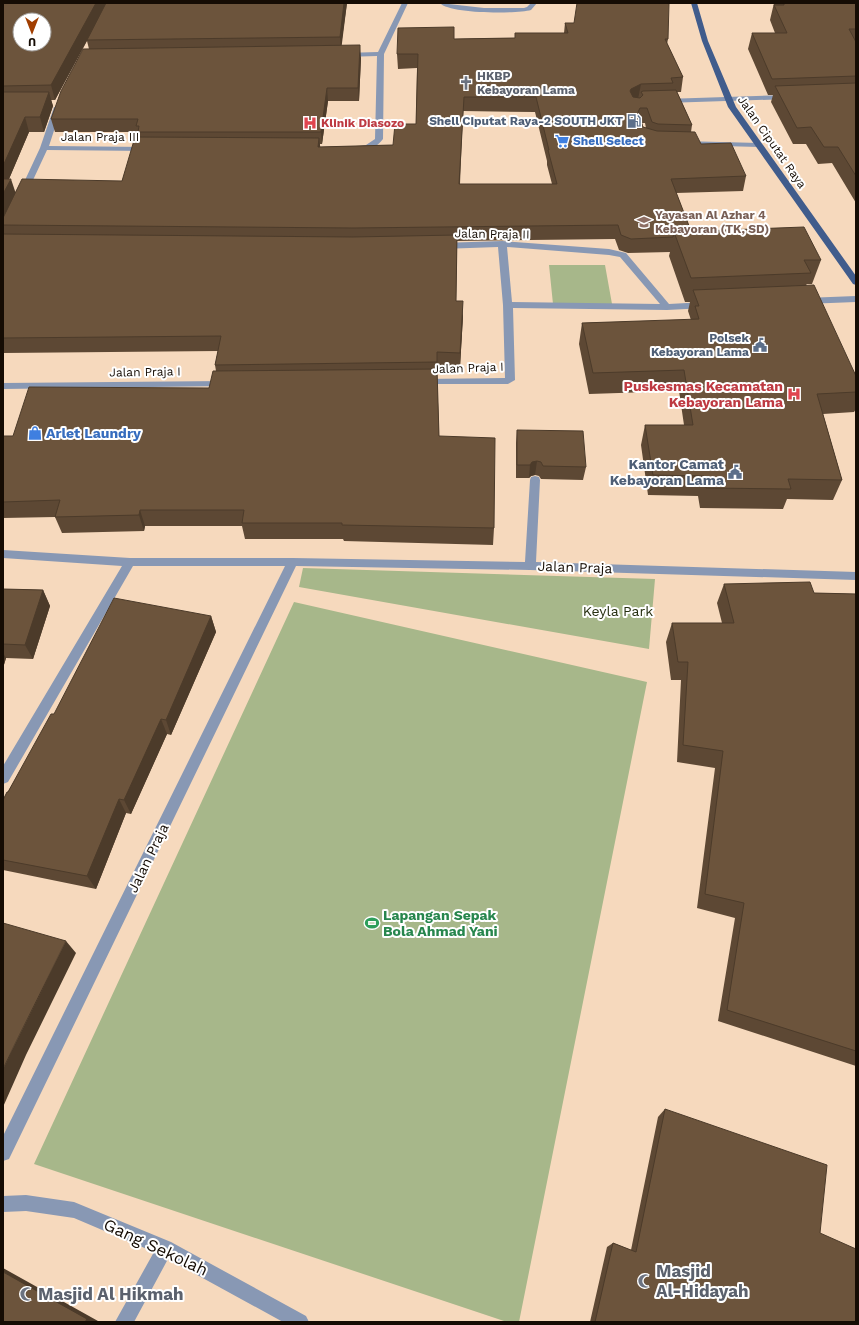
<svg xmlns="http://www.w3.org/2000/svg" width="859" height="1325" viewBox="0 0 859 1325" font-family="'Work Sans',sans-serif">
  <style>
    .green { fill: #a7b78a }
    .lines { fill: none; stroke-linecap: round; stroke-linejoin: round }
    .minor { fill: #8898b4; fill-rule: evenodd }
    .major { fill: #405c8c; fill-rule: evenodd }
    .wall { fill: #5d4834; fill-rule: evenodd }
    .shaded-wall { fill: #4c3b2a }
    .building { fill: #6c543c; stroke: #4c3b2a; fill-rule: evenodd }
    .labels { text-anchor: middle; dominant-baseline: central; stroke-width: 4; stroke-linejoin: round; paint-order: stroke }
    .far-worship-label { font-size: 12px; font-weight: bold; fill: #5b616d; stroke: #fff; text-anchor: start }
    .far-service-label { font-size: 12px; font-weight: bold; fill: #4e5e75; stroke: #fff; text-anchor: end }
    .far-health-label { font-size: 12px; font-weight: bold; fill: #be3a42; stroke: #fff; text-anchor: start }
    .far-street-label { font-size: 12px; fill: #150c04; stroke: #fff }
    .far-shop-label { font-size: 12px; font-weight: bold; fill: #366cbe; stroke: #fff; text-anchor: start }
    .far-education-label { font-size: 12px; font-weight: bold; fill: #785e54; stroke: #fff; text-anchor: start }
    .health-label { font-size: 14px; font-weight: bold; fill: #be3a42; stroke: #fff; text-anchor: end }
    .shop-label { font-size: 14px; font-weight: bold; fill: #366cbe; stroke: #fff; text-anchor: start }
    .service-label { font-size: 14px; font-weight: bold; fill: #4e5e75; stroke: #fff; text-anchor: end }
    .street-label { font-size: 14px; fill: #150c04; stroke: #fff }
    .park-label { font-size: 14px; fill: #262f10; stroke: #fff }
    .leisure-label { font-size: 14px; font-weight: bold; fill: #27864d; stroke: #fff; text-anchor: start }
    .near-street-label { font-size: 17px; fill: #150c04; stroke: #fff }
    .near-worship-label { font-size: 17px; font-weight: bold; fill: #5b616d; stroke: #fff; text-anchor: start }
  </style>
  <rect width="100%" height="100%" fill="#f6d9bd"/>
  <path class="green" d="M549,265h56l7,39h-59z
    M303,568l352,11 -6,70 -350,-62z
    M294,602l353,80 -128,640h-12l-473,-158z"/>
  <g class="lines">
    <path class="minor" d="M402,3h6l-24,51 -1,85c-7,9 -17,14 -29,12v-4l12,-2 9,-6 2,-83 -33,1 -4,-2 4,-2 34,-1z
      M440,3l44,5h40l3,-1 4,-4h6l-6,7c-15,4 -82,4 -91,-7z
      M787,95h3v4l-125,4 -4,-2 4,-2z
      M54,107h3l4,2 -12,37 98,1 4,2 -4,2 -100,-1 -20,43 -1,2h-6l-1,-2 21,-45z
      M682,141l77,2 4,2 -4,2 -74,-2 -4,-2z
      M502,241l107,8 17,4 43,51 36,-2 5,3 -5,3 -38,2 -154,-2 2,72 -7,4h-89l-2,-2 5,-3 83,-1 -2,-73 -5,-58 -57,2 -4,-3 4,-3zM507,247l102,8 11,2 40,47 -148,-2z
      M856,296v6l-51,2 -5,-3 5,-3z
      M225,381l5,3 -2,2 -225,3v-6z
      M535,476l4,1 1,3 -4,82 320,10v8l-326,-10 -234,-4 -287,593 -6,2v-25l282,-570h-152l-125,216 -5,2v-18l119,-200 -119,-8v-8l127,8h163l232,4 5,-82 1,-3z
      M26,1195l48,7 97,40 135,74 3,6h-26l-115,-63 -34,63h-19l39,-70 -80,-34 -48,-7 -23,1v-16z"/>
    <path class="major" d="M691,3h6l11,38 28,66 120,169v9l-3,-1 -125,-177 -26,-66z"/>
  </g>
  <path class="wall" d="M3,3h344l-6,43 20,12 -2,43h-31l-6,43h-2v3l73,-2 23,-21 1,-56 -19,1 -1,-15 57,-15 61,-1v-5h49l1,-10 103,16 -1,5 16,33 -2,15h-4l15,33 -1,7 10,12 45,32 -3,15 -67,2 15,38 130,29 -9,24h-5l-1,1 50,91v33l-2,3 -31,2 19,66 -9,20 -46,-1 -4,10 -83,-1 -2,-12 -50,-1 -7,-50 4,-20h39l-5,-34 -90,3 -10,-50 3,-21 109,-3 -3,-9 2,-9h-5l-16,-46 1,-4 -42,1 -9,-3 -4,-11 -158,2 -1,60 7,15 -3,51h-23l2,69 55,92 -1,17 -149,-4 -1,-2h-98l-3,-13h-97l-1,5 -82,2 -7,-16 -52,1v-82h10l196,-48 7,-17 -1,-6 3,-14 -215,2zM87,41l2,8 -38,70 4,13h82l1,5 -16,44 -107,12 -6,-14 20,-47h15l9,-26 -2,-6h4zM463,111l72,1 12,49v4l5,19h-92zM642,123h3l1,5 -3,-1z
    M774,3h82v200l-24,-40 -14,1 -12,-20h-13l-22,-42 2,-7h-5l-20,-46 4,-16h23l-5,-13z
    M517,430l69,37 -3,13 -42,-1 -2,-3 -4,-1 -4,1 -2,2h-13v-35z
    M724,584l90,9 42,1v472l-138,-45 17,-103 -38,-10 18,-140 -38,-6 4,-82h-10l-5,-38 6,-19h50l-5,-20z
    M3,589l40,1 7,16 -17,53 -27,-1 -3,10z
    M211,616l5,16 -45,103 -4,-1 -36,80 -5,-1 -30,76 -93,-19v-70l5,-8 46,-78z
    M665,1109l155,124 36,89h-266l17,-75 6,-4 18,7 27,-133z"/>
  <path class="shaded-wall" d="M96,3h11l-52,97 -4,-15z
    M344,3h3l-6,48 -1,-14z
    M360,45l1,13 -2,43 -1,-13z
    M641,84l-3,15 -10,5 3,-15z
    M327,88l1,13 -6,43 -1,-12z
    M49,92l4,14 -9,26 -4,-15z
    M25,117l4,15 -26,61v-27z
    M319,138l2,14 -3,-5z
    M11,179l5,15 -13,26v-26z
    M463,301v15l-3,51v-14z
    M537,461l-2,14 -4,1 -2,2 1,-13 2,-3z
    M140,510l5,16 -1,5 -5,-16z
    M43,590l7,16 -17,53 -8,-14z
    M211,616l5,16 -45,103 -5,-15z
    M3,653l3,5 -3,10z
    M161,719l6,15 -36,80 -7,-14z
    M119,799l7,14 -30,76 -9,-13z
    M66,941l10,12 -50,102 -23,52v-38l11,-23z
    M3,1268l95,53 -1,1h-12l-82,-50z"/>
  <path class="building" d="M3,3h93l-45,82 -48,1zM20,20h24v24h-24z
    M106,3h238l-4,34 -253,3z
    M577,3h92l-1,36h-3l18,38 -12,1 2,5 -32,1 -10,5 -1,2 3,6 7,1 3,-3 -2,-3 2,-1 33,-1 16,35 -34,-1 -6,-2 -5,-14h-7l-2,4 5,15 14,4 38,1 6,12 30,-1 15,33 -75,3 20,52 -17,1 -1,5 -42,2 -10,-4 -3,-10 -265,3 -350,-3v-7l19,-39 100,2 13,-44 184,1 -1,9 75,-2 2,-21h21l2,-70h-21l1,-26 56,-1v12l61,-1v-5h53l-3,-10h9zM464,97h72l13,53h-1l9,34h-98z
    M784,3h72v26h-7l7,13v34l-84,3 -20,-46h35l-13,-28h10z
    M360,45l-2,43h-31l-6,44h-183l1,-6h-3l2,-7h-87l10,-28 22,-42z
    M856,83v93l-18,-29h-14l-13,-20 -14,1 -22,-42z
    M3,92h46l-9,25h-15l-22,49z
    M3,179h8l-8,15z
    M804,227l17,33h-17l7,13 -120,5 -17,-46z
    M3,234l350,3 104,-2 -1,66h7l-3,52 -23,-1v10l-222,3 6,-29 -218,2z
    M814,285l42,91v16l-39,2 25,86 -54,-1 3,10 -85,-1 -2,-12 -51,-1 -8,-50h48l-9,-55 -91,3 -11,-50 117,-4 -4,-13h4l-6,-16z
    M437,369l2,67 56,2 -1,90 -152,-3v-2h-100l2,-13h-104l-1,5 -84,2 5,-17 -57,2v-66h10l16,-49 180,1 4,-17z
    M517,430l66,1 3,36 -43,-1 -2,-4 -4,-1 -5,1 -2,3h-13z
    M810,582l4,11 42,1v457l-129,-41 17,-107 -39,-9 18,-143 -40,-6 5,-83h-10l-6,-39h62l-10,-39z
    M3,589l40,1 -18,55 -22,-1z
    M114,598l97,18 -45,104 -5,-1 -37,81 -5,-1 -32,77 -84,-16v-60l4,-8h1l43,-78h3z
    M3,923l63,18 -52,105 -11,23z
    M665,1109l162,56 -7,68 36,16v73h-261l18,-79 23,9z
    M3,1272l84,47 -2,3h-82z"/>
  <defs>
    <symbol id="church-bare" viewBox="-9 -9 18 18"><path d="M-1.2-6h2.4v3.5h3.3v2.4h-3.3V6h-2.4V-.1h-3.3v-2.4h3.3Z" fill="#6b7280" stroke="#fff" stroke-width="2.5" paint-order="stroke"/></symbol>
    <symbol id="fuel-bare" viewBox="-9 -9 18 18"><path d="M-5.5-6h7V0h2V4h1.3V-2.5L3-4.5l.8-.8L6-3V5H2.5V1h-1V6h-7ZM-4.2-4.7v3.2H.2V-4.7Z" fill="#5c6f8a" stroke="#fff" stroke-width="2.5" paint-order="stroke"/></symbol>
    <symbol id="hospital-bare" viewBox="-9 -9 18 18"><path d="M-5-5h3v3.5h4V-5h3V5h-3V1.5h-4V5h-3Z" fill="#e0444e" stroke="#fff" stroke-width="2.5" paint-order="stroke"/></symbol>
    <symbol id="supermarket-bare" viewBox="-9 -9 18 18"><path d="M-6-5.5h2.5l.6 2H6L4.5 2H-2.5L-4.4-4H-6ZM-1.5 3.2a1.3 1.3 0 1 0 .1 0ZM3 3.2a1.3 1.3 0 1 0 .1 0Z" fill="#3f7fe0" stroke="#fff" stroke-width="2.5" paint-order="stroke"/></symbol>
    <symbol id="school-bare" viewBox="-9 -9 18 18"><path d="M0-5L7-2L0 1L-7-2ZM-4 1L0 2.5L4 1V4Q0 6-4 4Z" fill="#8d6e63" stroke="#fff" stroke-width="2.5" paint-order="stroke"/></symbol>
    <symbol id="civic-bare" viewBox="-9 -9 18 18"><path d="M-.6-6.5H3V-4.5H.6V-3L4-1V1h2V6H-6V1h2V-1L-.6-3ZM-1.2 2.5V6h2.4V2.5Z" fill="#5c6f8a" stroke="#fff" stroke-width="2.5" paint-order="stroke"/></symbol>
    <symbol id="shop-bare" viewBox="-9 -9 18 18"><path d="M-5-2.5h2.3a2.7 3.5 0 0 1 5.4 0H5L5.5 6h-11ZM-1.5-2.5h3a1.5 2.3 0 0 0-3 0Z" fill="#3f7fe0" stroke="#fff" stroke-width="2.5" paint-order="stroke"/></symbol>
    <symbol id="stadium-bare" viewBox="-9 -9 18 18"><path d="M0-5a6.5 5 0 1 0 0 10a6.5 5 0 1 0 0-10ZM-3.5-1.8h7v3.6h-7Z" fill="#2e9e5b" stroke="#fff" stroke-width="2.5" paint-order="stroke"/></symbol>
    <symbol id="mosque-bare" viewBox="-9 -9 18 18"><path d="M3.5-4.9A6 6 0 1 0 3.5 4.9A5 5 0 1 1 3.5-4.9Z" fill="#6b7280" stroke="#fff" stroke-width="2.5" paint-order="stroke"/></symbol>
  </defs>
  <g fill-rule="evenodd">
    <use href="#church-bare" x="456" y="73" width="20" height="20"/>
    <use href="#fuel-bare" x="624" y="111" width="20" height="20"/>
    <use href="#hospital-bare" x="300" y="113" width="20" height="20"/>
    <use href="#supermarket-bare" x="552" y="131" width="20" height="20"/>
    <use href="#school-bare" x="634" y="212" width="20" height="20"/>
    <use href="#civic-bare" x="750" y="335" width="20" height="20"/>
    <use href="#hospital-bare" x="784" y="384" width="20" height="20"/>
    <use href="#shop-bare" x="25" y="423" width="20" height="20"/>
    <use href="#civic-bare" x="725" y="462" width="20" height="20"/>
    <use href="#stadium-bare" x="362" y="913" width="20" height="20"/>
    <use href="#mosque-bare" x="635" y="1271" width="20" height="20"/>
    <use href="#mosque-bare" x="17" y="1284" width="20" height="20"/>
  </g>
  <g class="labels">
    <g class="far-worship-label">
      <text x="477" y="76">HKBP<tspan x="477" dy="14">Kebayoran Lama</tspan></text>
    </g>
    <g class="far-service-label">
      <text x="623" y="121">Shell Ciputat Raya-2 SOUTH JKT</text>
      <text x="749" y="338">Polsek<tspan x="749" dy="14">Kebayoran Lama</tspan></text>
    </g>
    <g class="far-health-label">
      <text x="321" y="123">Klinik Diasozo</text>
    </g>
    <g class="far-street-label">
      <text x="100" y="137">Jalan Praja III</text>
      <text transform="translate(772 142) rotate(55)">Jalan Ciputat Raya</text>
      <text transform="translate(492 234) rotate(1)">Jalan Praja II</text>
      <text transform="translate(468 368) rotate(-2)">Jalan Praja I</text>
      <text transform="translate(145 372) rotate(-1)">Jalan Praja I</text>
    </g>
    <g class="far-shop-label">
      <text x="573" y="141">Shell Select</text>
    </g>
    <g class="far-education-label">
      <text x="655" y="215">Yayasan Al Azhar 4<tspan x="655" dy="14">Kebayoran (TK, SD)</tspan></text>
    </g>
    <g class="health-label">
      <text x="783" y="386">Puskesmas Kecamatan<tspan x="783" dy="16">Kebayoran Lama</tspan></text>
    </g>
    <g class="shop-label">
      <text x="46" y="433">Arlet Laundry</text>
    </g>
    <g class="service-label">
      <text x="724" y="464">Kantor Camat<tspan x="724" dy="16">Kebayoran Lama</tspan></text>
    </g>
    <g class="street-label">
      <text transform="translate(575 567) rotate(2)">Jalan Praja</text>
      <text transform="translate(148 858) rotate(-64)">Jalan Praja</text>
    </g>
    <g class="park-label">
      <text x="618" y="611">Keyla Park</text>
    </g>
    <g class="leisure-label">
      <text x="383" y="915">Lapangan Sepak<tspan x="383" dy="16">Bola Ahmad Yani</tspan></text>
    </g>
    <g class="near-street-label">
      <text transform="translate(156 1247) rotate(25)">Gang Sekolah</text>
    </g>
    <g class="near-worship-label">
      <text x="656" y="1271">Masjid<tspan x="656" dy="20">Al-Hidayah</tspan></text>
      <text x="38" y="1294">Masjid Al Hikmah</text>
    </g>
  </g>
  <rect width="859" height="1325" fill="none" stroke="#150c04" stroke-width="8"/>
  <g transform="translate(32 32) rotate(180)"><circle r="19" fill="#ffffff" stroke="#a19e9b"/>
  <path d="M0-3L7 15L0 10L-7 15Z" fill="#a13e00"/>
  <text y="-6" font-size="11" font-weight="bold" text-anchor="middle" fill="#150c04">U</text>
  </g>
</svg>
